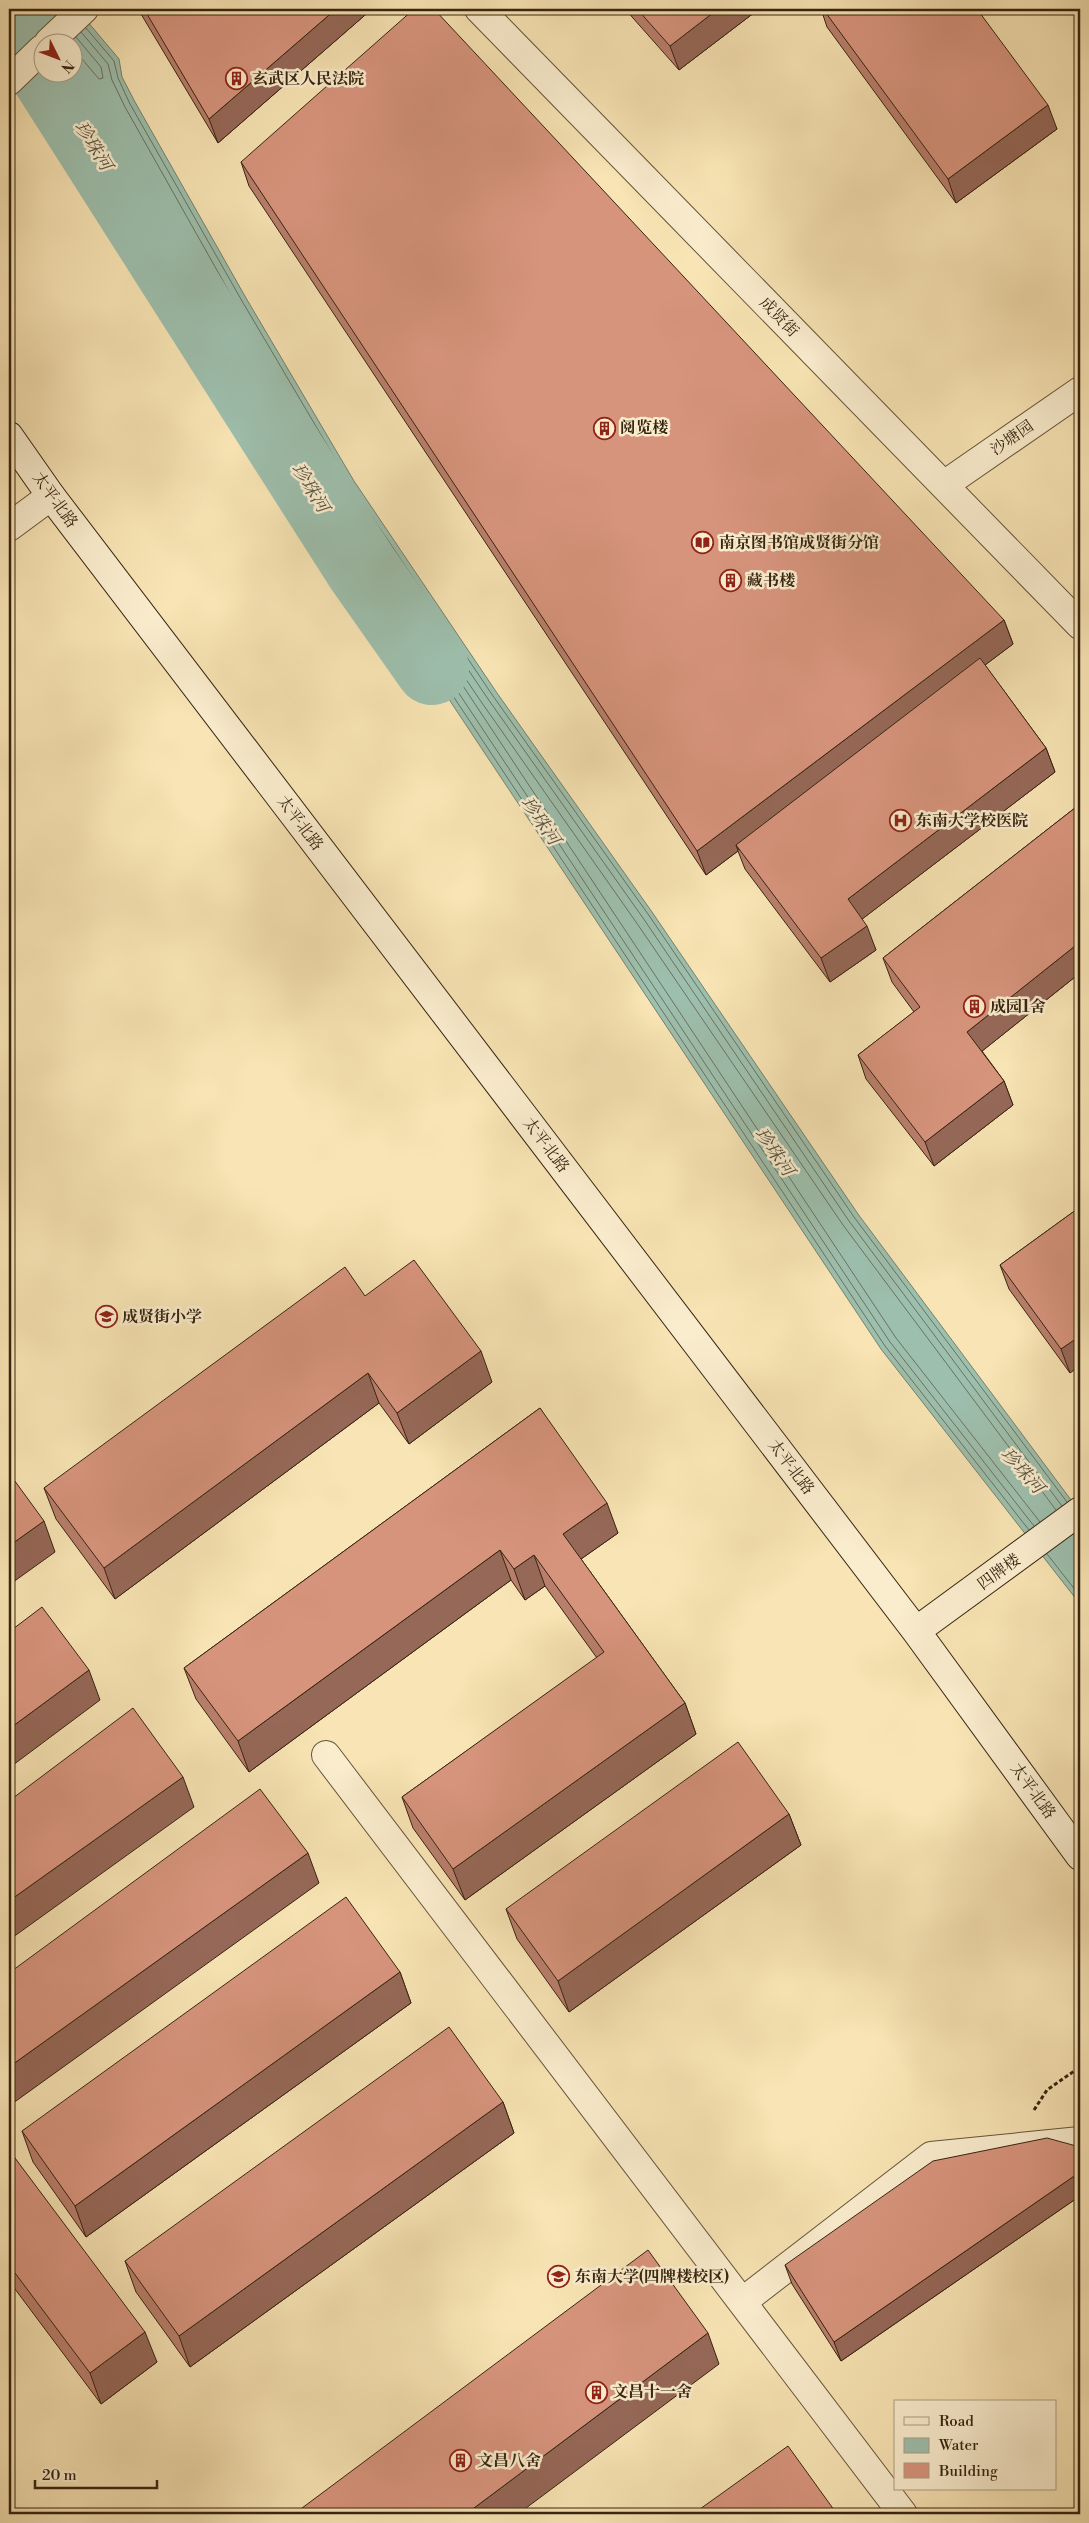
<svg xmlns="http://www.w3.org/2000/svg" width="1089" height="2523" viewBox="0 0 1089 2523" font-family="'Libre Bodoni','Noto Serif SC',serif">
  <style>
    .water { fill: #9dbfad; stroke: #74816e }
    .lines { fill: none; stroke-linecap: round; stroke-linejoin: round }
    .shore { stroke: #6a725e; stroke-width: 1 }
    .river { stroke: #9dbfad; stroke-width: 74 }
    .street-casing { stroke: #675439; stroke-width: 30 }
    .secondary-casing { stroke: #372410; stroke-width: 30 }
    .path { stroke: #372410; stroke-width: 3; stroke-dasharray: 4 2.5; stroke-linecap: butt }
    .street { stroke: #faedce; stroke-width: 28 }
    .secondary { stroke: #faedce; stroke-width: 28 }
    .wall { fill: #b97f6c; stroke: #372410 }
    .shaded-wall { fill: #966858; stroke: #372410 }
    .building { fill: #d7947d; stroke: #372410 }
    .labels { text-anchor: middle; dominant-baseline: central; stroke-width: 5; stroke-linejoin: round; paint-order: stroke }
    .poi-label { font-size: 16px; font-weight: bold; fill: #372410; stroke: #faedce; text-anchor: start }
    .street-label { font-size: 16px; fill: #372410; stroke: #faedce }
    .water-label { font-size: 18px; font-style: italic; fill: #56523f; stroke: #faedce }
  </style>
  <rect width="100%" height="100%" fill="#f8e4b4"/>
  <filter id="stains"><feTurbulence type="fractalNoise" baseFrequency=".004" numOctaves="4"/><feColorMatrix values="0 0 0 0 .2 0 0 0 0 .09 0 0 0 0 .02 0 0 0 .5 -.17"/></filter>
  <radialGradient id="worn" r=".72"><stop offset=".6" stop-color="#630" stop-opacity="0"/><stop offset="1" stop-color="#630" stop-opacity=".3"/></radialGradient>
  <path class="water" d="M15,9h62l42,50 3,18 13,25 111,196 108,183 143,212 155,219 206,302 222,298v92l-199,-255 -528,-794 -137,-227 -53,-99 -80,-141 -13,-15 2,-1v-30h-28z"/>
  <g class="lines">
    <path class="shore" d="M86,28l28,33 4,17 12,26 112,197 108,183 143,212 155,218 206,303 213,285
      M81,32l27,32 4,16 13,27 111,197 109,183 143,212 155,219 206,303 213,285
      M72,54l10,5 17,20 4,-1 -2,-11 -25,-30
      M72,62l21,21 80,141 53,99 137,226 527,793 144,184
      M72,69l15,17 81,141 52,99 138,227 527,793 144,184
      M1040,1522l-144,-184 -508,-765v-3h4l90,133 154,219 207,303 213,285
      M1047,1554l33,42"/>
    <path class="river" d="M9,25l33,43
      M46,72l315,495 71,101"/>
    <defs>
      <path id="street" d="M479,9l601,616
        M49,42l35,-33
        M9,81l33,-32
        M944,485l136,-94
        M9,527l42,-31
        M326,1755l577,759
        M742,2302l189,-146 149,-15"/>
      <path id="secondary" d="M9,436l42,60 865,1135 164,225
        M916,1631l164,-120"/>
    </defs>
    <use href="#street" class="street-casing"/>
    <use href="#secondary" class="secondary-casing"/>
    <path class="path" d="M1034,2110l13,-20 33,-23"/>
    <use href="#street" class="street"/>
    <use href="#secondary" class="secondary"/>
  </g>
  <path class="wall" d="M139,9h233l-154,134 -77,-129z
    M625,9h134l-80,61z
    M821,9h156l80,120 -101,74 -129,-176z
    M241,162l763,458 9,24 -28,21 61,83 9,24 -193,147 14,31 -46,32 -85,-113 -7,-18 -32,24 -457,-689z
    M1080,804v169l-98,78 22,30 9,24 -79,61 -68,-87 -8,-24 56,-43 -22,-30 -9,-24z
    M1080,1207l-10,166 -61,-84 -9,-24z
    M365,1296l127,86 -83,62 -30,-41 -264,196 -59,-80 -12,-31z
    M540,1408l78,125 -37,26 104,144 11,31 -231,166 -52,-72 -11,-31 195,-139 -52,-72 -20,14 -14,-20 -262,192 -53,-73 -12,-31z
    M789,1814l12,31 -232,167 -52,-73 -11,-30z
    M400,1972l11,31 -325,234 -53,-75 -11,-31z
    M503,2102l11,31 -324,234 -54,-75 -11,-31z
    M1080,2147v49l-239,165 -49,-77 -7,-19z
    M9,2150l148,212 -56,42 -92,-123z"/>
  <path class="shaded-wall" d="M336,9h36l-154,134 -9,-24z
    M718,9h41l-80,61 -9,-24z
    M1048,105l9,24 -101,74 -8,-24z
    M1004,620l9,24 -274,206 -3,-5 2,6 -32,24 -9,-24z
    M1046,748l9,24 -198,151 -9,-24z
    M867,926l9,24 -46,32 -9,-24z
    M1080,942v31l-104,83 -9,-24z
    M1004,1081l9,24 -79,61 -9,-24z
    M1080,1336v30l-10,7 -9,-24z
    M481,1351l11,31 -83,62 -12,-31z
    M368,1373l11,30 -264,196 -11,-31z
    M607,1503l11,30 -44,31 -11,-30z
    M44,1521l11,31 -46,33v-39z
    M500,1550l11,30 -262,192 -11,-31z
    M534,1555l11,31 -20,14 -11,-31z
    M89,1670l11,30 -91,68v-39z
    M685,1703l11,31 -231,166 -12,-31z
    M183,1777l11,30 -185,133v-39z
    M789,1814l12,31 -232,167 -11,-31z
    M308,1853l11,30 -310,223v-39z
    M400,1972l11,31 -325,234 -11,-31z
    M503,2102l11,31 -324,234 -11,-31z
    M1080,2172v24l-239,165 -7,-19z
    M145,2332l12,30 -56,42 -11,-31z
    M708,2333l11,31 -201,150h-52z"/>
  <path class="building" d="M144,9h192l-127,110z
    M414,9h20l570,611 -307,231 -456,-689z
    M637,9h81l-48,37z
    M823,9h154l71,96 -100,74z
    M980,658l66,90 -198,151 19,27 -46,32 -85,-113z
    M1080,804v138l-113,90 37,49 -79,61 -67,-87 62,-48 -37,-49z
    M1080,1207v129l-19,13 -61,-84z
    M414,1260l67,91 -84,62 -29,-40 -264,195 -60,-80 301,-221 20,29z
    M540,1408l67,95 -44,31 122,169 -232,166 -51,-72 202,-145 -70,-97 -20,14 -14,-19 -262,191 -54,-73z
    M9,1473l35,48 -35,25z
    M42,1607l47,63 -80,59v-97z
    M133,1708l50,69 -174,124v-100z
    M738,1742l51,72 -231,167 -52,-72z
    M260,1789l48,64 -299,214v-94z
    M346,1897l54,75 -325,234 -53,-75z
    M449,2027l54,75 -324,234 -54,-75z
    M1047,2138l33,9v25l-246,170 -49,-77 148,-104z
    M9,2150l136,182 -55,41 -81,-108z
    M648,2250l60,83 -242,181h-172z
    M788,2446l49,68h-144z
    M9,2499l10,15h-10z"/>
  <defs>
    <symbol id="building-ring" viewBox="-11 -11 22 22"><circle r="9.5" fill="#faedce" stroke="#8f2418" stroke-width="1.5"/><path d="M-4-6H4V6H1V3H-1V6H-4ZM-2.5-4.3h1.7v1.8h-1.7ZM.8-4.3h1.7v1.8H.8ZM-2.5-1h1.7V.8h-1.7ZM.8-1h1.7V.8H.8Z" fill="#8f2418"/></symbol>
    <symbol id="library-ring" viewBox="-11 -11 22 22"><circle r="9.5" fill="#faedce" stroke="#8f2418" stroke-width="1.5"/><path d="M-6-4Q-3-5.5-.7-3.5V5Q-3 3-6 4ZM6-4Q3-5.5 .7-3.5V5Q3 3 6 4Z" fill="#8f2418"/></symbol>
    <symbol id="hospital-ring" viewBox="-11 -11 22 22"><circle r="9.5" fill="#faedce" stroke="#8f2418" stroke-width="1.5"/><path d="M-5-5h3v3.5h4V-5h3V5h-3V1.5h-4V5h-3Z" fill="#8f2418"/></symbol>
    <symbol id="school-ring" viewBox="-11 -11 22 22"><circle r="9.5" fill="#faedce" stroke="#8f2418" stroke-width="1.5"/><path d="M0-5L7-2L0 1L-7-2ZM-4 1L0 2.5L4 1V4Q0 6-4 4Z" fill="#8f2418"/></symbol>
    <symbol id="university-ring" viewBox="-11 -11 22 22"><circle r="9.5" fill="#faedce" stroke="#8f2418" stroke-width="1.5"/><path d="M0-5L7-2L0 1L-7-2ZM-4 1L0 2.5L4 1V4Q0 6-4 4Z" fill="#8f2418"/></symbol>
  </defs>
  <g fill-rule="evenodd">
    <use href="#building-ring" x="224" y="66" width="25" height="25"/>
    <use href="#building-ring" x="592" y="416" width="25" height="25"/>
    <use href="#library-ring" x="690" y="530" width="25" height="25"/>
    <use href="#building-ring" x="718" y="568" width="25" height="25"/>
    <use href="#hospital-ring" x="888" y="808" width="25" height="25"/>
    <use href="#building-ring" x="962" y="994" width="25" height="25"/>
    <use href="#school-ring" x="94" y="1304" width="25" height="25"/>
    <use href="#university-ring" x="546" y="2264" width="25" height="25"/>
    <use href="#building-ring" x="584" y="2380" width="25" height="25"/>
    <use href="#building-ring" x="448" y="2448" width="25" height="25"/>
  </g>
  <g class="labels">
    <g class="poi-label">
      <text x="252" y="79">玄武区人民法院</text>
      <text x="620" y="428">阅览楼</text>
      <text x="719" y="543">南京图书馆成贤街分馆</text>
      <text x="747" y="581">藏书楼</text>
      <text x="916" y="821">东南大学校医院</text>
      <text x="990" y="1007">成园1舍</text>
      <text x="122" y="1317">成贤街小学</text>
      <text x="575" y="2277">东南大学(四牌楼校区)</text>
      <text x="612" y="2392">文昌十一舍</text>
      <text x="477" y="2461">文昌八舍</text>
    </g>
    <g class="street-label">
      <text transform="translate(779 317) rotate(46)">成贤街</text>
      <text transform="translate(1012 438) rotate(-35)">沙塘园</text>
      <text transform="translate(55 500) rotate(54)">太平北路</text>
      <text transform="translate(300 823) rotate(53)">太平北路</text>
      <text transform="translate(546 1145) rotate(53)">太平北路</text>
      <text transform="translate(791 1467) rotate(53)">太平北路</text>
      <text transform="translate(999 1572) rotate(-36)">四牌楼</text>
      <text transform="translate(1033 1791) rotate(54)">太平北路</text>
    </g>
    <g class="water-label">
      <text transform="translate(93 146) rotate(58)">珍珠河</text>
      <text transform="translate(310 488) rotate(58)">珍珠河</text>
      <text transform="translate(540 821) rotate(55)">珍珠河</text>
      <text transform="translate(774 1152) rotate(55)">珍珠河</text>
      <text transform="translate(1022 1471) rotate(48)">珍珠河</text>
    </g>
  </g>
  <rect width="1089" height="2523" fill="none" stroke="#f8e4b4" stroke-width="30"/>
  <rect x="10" y="10" width="1069" height="2503" fill="none" stroke="#372410" stroke-width="2.5"/>
  <rect x="15" y="15" width="1059" height="2493" fill="none" stroke="#372410"/>
  <rect x="894" y="2400" width="162" height="90" fill="#faedce" stroke="#ac9d82"/>
  <rect x="904" y="2417" width="25" height="8" fill="#faedce" stroke="#ac9d82"/>
  <text x="939" y="2426" font-size="15" fill="#372410">Road</text>
  <rect x="904" y="2438" width="25" height="15" fill="#9dbfad" stroke="#ac9d82"/>
  <text x="939" y="2450" font-size="15" fill="#372410">Water</text>
  <rect x="904" y="2463" width="25" height="15" fill="#d7947d" stroke="#ac9d82"/>
  <text x="939" y="2476" font-size="15" fill="#372410">Building</text>
  <g transform="translate(58 58) rotate(132)"><circle r="24" fill="#faedce" stroke="#ac9d82"/>
  <path d="M0-4L9 19L0 12L-9 19Z" fill="#8f2418"/>
  <text y="-8" font-size="14" font-weight="bold" text-anchor="middle" fill="#372410">N</text>
  </g>
  <path d="M35 2480v8h122v-8" fill="none" stroke="#372410" stroke-width="2.5"/>
  <text x="42" y="2480" font-size="15" fill="#372410" stroke="#faedce" stroke-width="4" paint-order="stroke">20 m</text>
  <rect width="100%" height="100%" filter="url(#stains)"/>
  <rect width="100%" height="100%" fill="url(#worn)"/>
</svg>
